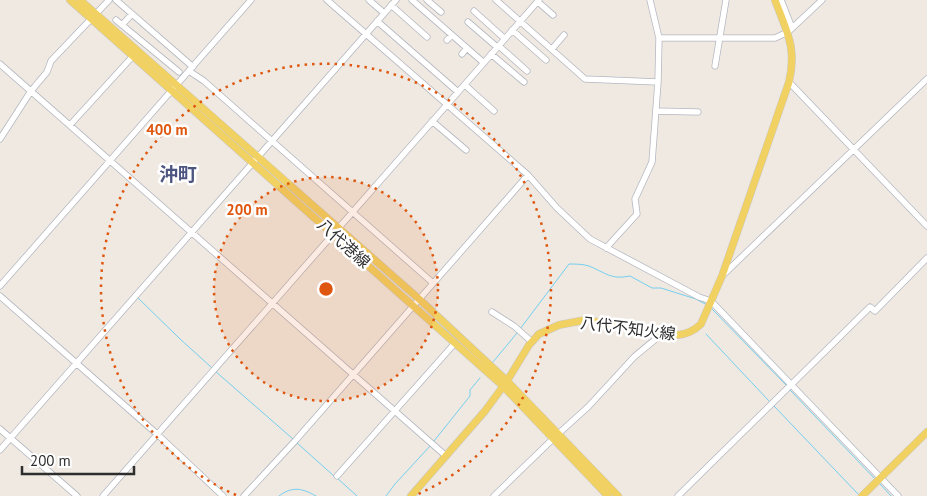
<svg xmlns="http://www.w3.org/2000/svg" width="927" height="496" viewBox="0 0 927 496" font-family="'PT Sans','Noto Sans JP',sans-serif">
  <style>
    .lines { fill: none; stroke-linecap: round; stroke-linejoin: round }
    .stream { stroke: #75cff0; stroke-width: 1 }
    .minor-casing { stroke: #b4b7c1; stroke-width: 7 }
    .major-casing { stroke: #c9c9c9; stroke-width: 8 }
    .minor { stroke: #fff; stroke-width: 5.5 }
    .major { stroke: #f2d163; stroke-width: 7 }
    .ring { fill: none; stroke: #df570e; stroke-width: 2.5; stroke-dasharray: 2.5 5 }
    .labels { text-anchor: middle; dominant-baseline: central; stroke-width: 5; stroke-linejoin: round; paint-order: stroke }
    .street-label { font-size: 16px; fill: #2e2e2e; stroke: #fff }
    .quarter-label { font-size: 19px; font-weight: bold; fill: #4d5680; stroke: #fff }
    .centre { fill: #df570e; stroke: #fff; stroke-width: 2.5 }
    .ring-label { font-size: 15px; text-anchor: middle; font-weight: bold; fill: #df570e; stroke: #fff; stroke-width: 5; stroke-linejoin: round; paint-order: stroke }
  </style>
  <rect width="100%" height="100%" fill="#efe9e1"/>
  <g class="lines">
    <path class="stream" d="M137,297l42,41 33,30
      M712,309l74,76
      M520,329l49,-65c6,0 14,0 20,2 17,7 22,14 41,10l22,12h9l35,11 11,6
      M706,334l63,67
      M493,362l24,-29
      M215,371l78,68
      M790,390l85,89
      M774,406l84,88
      M434,441l36,-45v-6l10,-12
      M297,443l37,33
      M337,478l20,18
      M880,484l11,12
      M279,496c13,-10 23,-8 37,0
      M386,496l9,-12 35,-38"/>
    <defs>
      <path id="minor" d="M116,0l77,67
        M327,0l201,175 29,33 33,31 109,58 12,4 187,195
        M369,0l15,13
        M412,0l72,63
        M427,0l14,12
        M496,0l89,79 73,3
        M781,0l11,28
        M538,2l15,13
        M391,5l36,32
        M474,11l31,28
        M116,20l63,52
        M377,21l81,71
        M468,22l29,25
        M122,25l10,-11
        M512,30l34,30
        M659,38h116l13,-6 34,-32
        M447,40l5,-5
        M499,46l28,25
        M552,49l12,-14
        M462,54l5,-6
        M491,54l33,28
        M0,64l446,392
        M715,66l11,-66
        M189,71l15,10 229,202
        M789,82l138,144
        M465,85l29,26
        M656,111l42,1
        M432,121l34,29
        M70,125l63,-69
        M0,139l31,-48 16,-19 4,-11 58,-61
        M606,248l31,-34 -2,-15 17,-37 6,-80 1,-44 -9,-38
        M723,275l204,-196
        M0,286l251,-286
        M0,296l157,138 66,62
        M492,312l22,14 18,16
        M0,429l77,67
        M0,450l396,-450
        M337,476l118,-133
        M103,496l436,-496
        M244,496l51,-55 233,-266
        M494,496l64,-62 30,-27 47,-51 28,-23
        M678,496l192,-189 5,4 52,-53"/>
      <path id="major" d="M70,0l433,386 105,110
        M80,0l339,299 88,82 111,115
        M411,496l74,-85 22,-30 22,-36 10,-11 20,-9 26,-5 93,15c10,-1 16,-4 23,-11l21,-48 67,-194c8,-34 -2,-50 -14,-82
        M862,496l65,-64"/>
    </defs>
    <use href="#minor" class="minor-casing"/>
    <use href="#major" class="major-casing"/>
    <use href="#minor" class="minor"/>
    <use href="#major" class="major"/>
  </g>
  <circle cx="326" cy="289" r="112" fill="#df570e" fill-opacity=".12"/>
  <g class="ring">
    <circle cx="326" cy="289" r="112"/>
    <path d="M236 495A225 225 0 1 1 416 495"/>
  </g>
  <g class="labels">
    <g class="street-label">
      <text transform="translate(344 243) rotate(42)">八代港線</text>
      <text transform="translate(628 328) rotate(7)">八代不知火線</text>
    </g>
    <g class="quarter-label">
      <text x="178" y="174">沖町</text>
    </g>
  </g>
  <circle cx="326" cy="289" r="8" class="centre"/>
  <g class="ring-label">
    <text x="167" y="135">400 m</text>
    <text x="247" y="215">200 m</text>
  </g>
  <path d="M22 466v8h112v-8" fill="none" stroke="#2e2e2e" stroke-width="2.5"/>
  <text x="30" y="466" font-size="15" fill="#2e2e2e" stroke="#ffffff" stroke-width="4" paint-order="stroke">200 m</text>
</svg>
